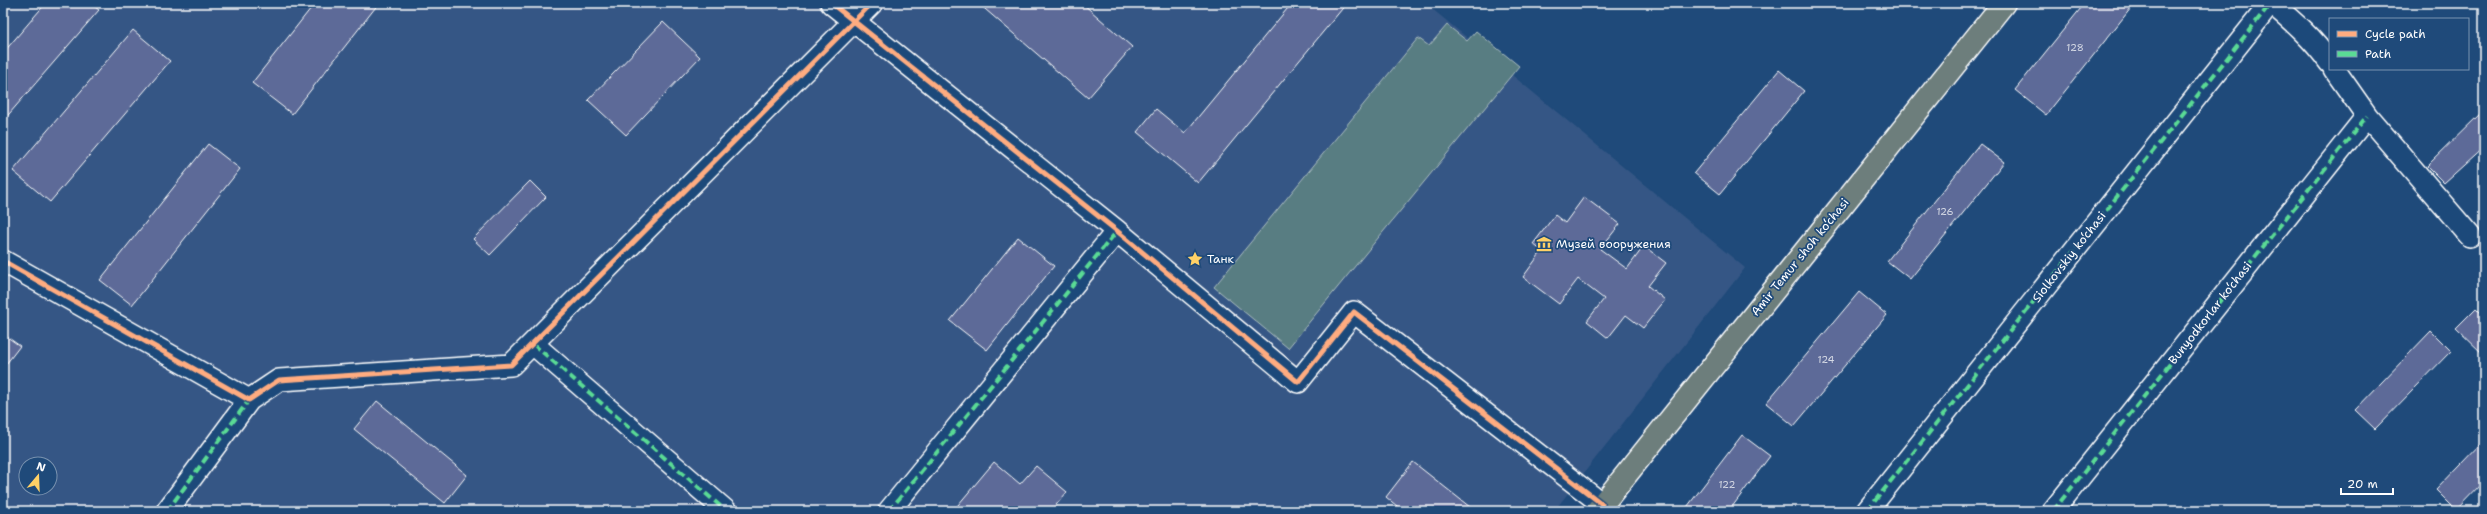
<svg xmlns="http://www.w3.org/2000/svg" width="2487" height="514" viewBox="0 0 2487 514" font-family="'Shantell Sans',sans-serif">
  <style>
    .built { fill: #365785; fill-rule: evenodd }
    .green { fill: #597d82; stroke: #acbec0 }
    .building { fill: #5d6b98; stroke: #fff }
    .lines { fill: none; stroke-linecap: round; stroke-linejoin: round }
    .minor-casing { stroke: #fff; stroke-width: 24 }
    .major-casing { stroke: #fff; stroke-width: 25 }
    .minor { stroke: #1f4a7a; stroke-width: 21 }
    .major { stroke: #6d7e7c; stroke-width: 22 }
    .quiet { stroke: #5adb95; stroke-width: 4; stroke-dasharray: 8 4; stroke-linecap: butt }
    .cycleway-casing { stroke: #1f4a7a; stroke-width: 8 }
    .cycleway { stroke: #ffac80; stroke-width: 5 }
    .labels { text-anchor: middle; dominant-baseline: central; stroke-width: 3.5; stroke-linejoin: round; paint-order: stroke }
    .number-label { font-size: 10px; fill: #d6dae5 }
    .poi-label { font-size: 12px; fill: #fff; stroke: #1f4a7a; text-anchor: start }
    .street-label { font-size: 12px; fill: #fff; stroke: #1f4a7a }
  </style>
  <rect width="100%" height="100%" fill="#1f4a7a"/>
  <filter id="ink" filterUnits="userSpaceOnUse"><feTurbulence type="fractalNoise" baseFrequency=".025" numOctaves="2"/><feDisplacementMap in="SourceGraphic" scale="8" xChannelSelector="R" yChannelSelector="G"/><feConvolveMatrix kernelMatrix="1 2 1 2 8 2 1 2 1" color-interpolation-filters="sRGB"/></filter>
  <g filter="url(#ink)">
    <path class="built" d="M3,3h1422l320,265 -191,243h-1551zM26,464h24v24h-24z"/>
    <path class="green" d="M1447,25l20,16 9,-10 43,35 -231,282 -74,-61 204,-249 11,8z"/>
    <path class="building" d="M46,3h44l9,7 -96,111v-68z
      M315,3h64l-87,111 -40,-31z
      M978,3h104l50,44 -44,51z
      M1292,3h55l-149,180 -61,-51 19,-23 29,24z
      M2085,3h50l-89,112 -31,-25z
      M663,22l37,35 -74,78 -38,-35z
      M133,30l37,31 -120,141 -37,-31z
      M1779,70l25,21 -84,103 -26,-21z
      M2484,110v37l-40,36 -17,-17z
      M208,144l32,25 -108,136 -32,-25z
      M1980,144l24,18 -94,117 -23,-18z
      M530,181l16,16 -56,58 -17,-16z
      M1584,197l36,27 -20,25 27,20 17,-23 22,17 -18,23 17,14 -22,28 -17,-13 -18,23 -21,-17 17,-22 -26,-20 -19,25 -36,-27 19,-26 -9,-7 22,-29 10,8z
      M1018,237l36,29 -67,84 -37,-29z
      M1859,292l28,23 -93,111 -28,-23z
      M2476,308l8,8v39l-28,-27z
      M2431,331l20,20 -76,78 -20,-19z
      M3,334l17,12 -17,22z
      M377,401l90,74 -22,28 -91,-74z
      M1742,435l28,21 -41,55h-45z
      M2484,440v41l-28,29 -20,-20z
      M994,462l26,22 16,-18 31,26 -16,19h-98z
      M1413,462l62,49h-72l-17,-14z"/>
    <g class="lines">
      <defs>
        <path id="minor" d="M831,3l286,228 181,151 56,-70 248,192
          M2271,3c23,19 42,36 59,60
          M2334,69l33,47 103,120
          M3,261l246,139 30,-20 232,-15 361,-362
          M533,344l193,167
          M167,511l82,-111
          M889,511l228,-280
          M1867,511l404,-508
          M2053,511l314,-395"/>
        <path id="major" d="M1597,511l407,-508"/>
      </defs>
      <use href="#minor" class="minor-casing"/>
      <use href="#major" class="major-casing"/>
      <use href="#minor" class="minor"/>
      <use href="#major" class="major"/>
      <path class="quiet" d="M533,344l193,167
        M167,511l82,-111
        M889,511l228,-280
        M1867,511l404,-508
        M2053,511l314,-395"/>
      <defs>
        <path id="cycleway" d="M831,3l286,228 181,151 56,-70 248,192
          M3,261l246,139 30,-20 232,-15 361,-362"/>
      </defs>
      <use href="#cycleway" class="cycleway-casing"/>
      <use href="#cycleway" class="cycleway"/>
    </g>
  </g>
  <defs>
    <symbol id="museum-bare" viewBox="-9 -9 18 18"><path d="M0-6L6-3V-2H-6V-3ZM-5-1h2V3h-2ZM-1-1h2V3h-2ZM3-1h2V3H3ZM-6 4H6V6H-6Z" fill="#ffd166" stroke="#1f4a7a" stroke-width="2.5" paint-order="stroke"/></symbol>
    <symbol id="sight-bare" viewBox="-9 -9 18 18"><path d="M0-6L1.8-2.2L6-1.7L2.9 1.2L3.7 5.4L0 3.3L-3.7 5.4L-2.9 1.2L-6-1.7L-1.8-2.2Z" fill="#ffd166" stroke="#1f4a7a" stroke-width="2.5" paint-order="stroke"/></symbol>
  </defs>
  <g fill-rule="evenodd">
    <use href="#museum-bare" x="1533" y="233" width="22" height="22"/>
    <use href="#sight-bare" x="1184" y="248" width="22" height="22"/>
  </g>
  <g class="labels">
    <g class="number-label">
      <text x="2075" y="47">128</text>
      <text x="1945" y="211">126</text>
      <text x="1826" y="359">124</text>
      <text x="1727" y="484">122</text>
    </g>
    <g class="poi-label">
      <text x="1556" y="244">Музей вооружения</text>
      <text x="1207" y="259">Танк</text>
    </g>
    <g class="street-label">
      <text transform="translate(1800 257) rotate(-51)">Amir Temur shoh ko‘chasi</text>
      <text transform="translate(2069 257) rotate(-52)">Siolkovskiy ko‘chasi</text>
      <text transform="translate(2210 313) rotate(-52)">Bunyodkorlar ko‘chasi</text>
    </g>
  </g>
  <rect width="2487" height="514" fill="none" stroke="#1f4a7a" stroke-width="16"/>
  <rect x="8" y="8" width="2471" height="498" fill="none" stroke="#fff" stroke-width="1.5" filter="url(#ink)"/>
  <rect x="2329" y="18" width="140" height="52" fill="#1f4a7a" stroke="#7992af"/>
  <rect x="2337" y="31" width="20" height="6" fill="#ffac80" stroke="#7992af"/>
  <text x="2365" y="38" font-size="12" fill="#ffffff">Cycle path</text>
  <rect x="2337" y="51" width="20" height="6" fill="#5adb95" stroke="#7992af"/>
  <text x="2365" y="58" font-size="12" fill="#ffffff">Path</text>
  <g transform="translate(38 476) rotate(19)"><circle r="19" fill="#1f4a7a" stroke="#7992af"/>
  <path d="M0-3L7 15L0 10L-7 15Z" fill="#ffd166"/>
  <text y="-6" font-size="11" font-weight="bold" text-anchor="middle" fill="#ffffff">N</text>
  </g>
  <path d="M2341 488v6h52v-6" fill="none" stroke="#ffffff" stroke-width="2"/>
  <text x="2347" y="488" font-size="12" fill="#ffffff" stroke="#1f4a7a" stroke-width="3" paint-order="stroke">20 m</text>
</svg>
